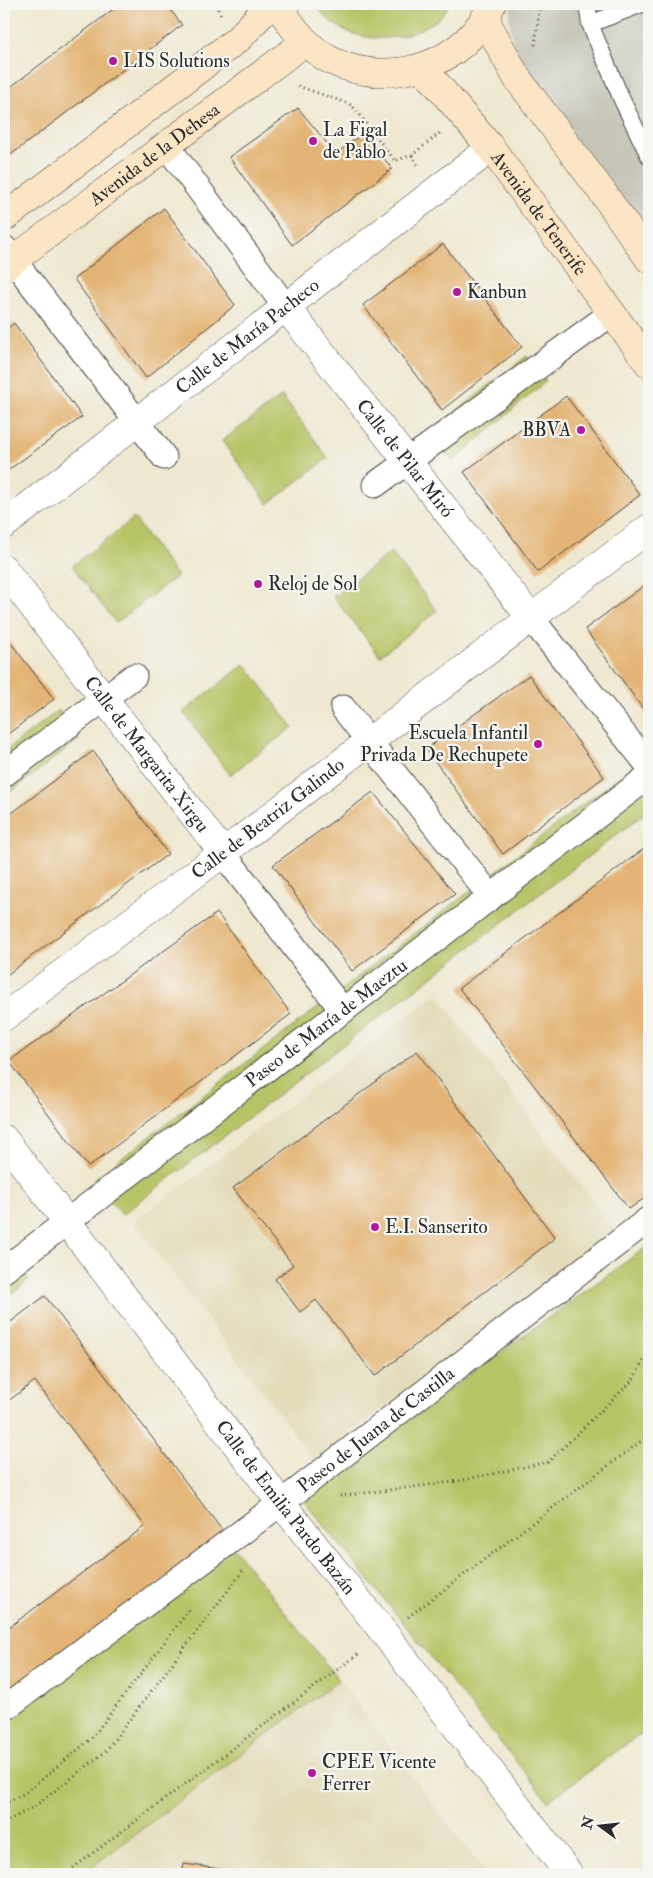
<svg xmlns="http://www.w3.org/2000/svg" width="653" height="1878" viewBox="0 0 653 1878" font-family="'IM FELL Double Pica',serif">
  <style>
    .built { fill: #e3dbba }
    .industrial { fill: #c6c5b8 }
    .green { fill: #b7c466; stroke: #717848 }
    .building { fill: #e3b475 }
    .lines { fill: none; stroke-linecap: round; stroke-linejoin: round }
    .service-casing { stroke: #484744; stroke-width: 18 }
    .pedestrian-casing { stroke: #484744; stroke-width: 27 }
    .minor-casing { stroke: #484744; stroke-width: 29 }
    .secondary-casing { stroke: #484744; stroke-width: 29 }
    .path { stroke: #484744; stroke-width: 3; stroke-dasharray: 1 4; stroke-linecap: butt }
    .service { stroke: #fff; stroke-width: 16 }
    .pedestrian { stroke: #fff; stroke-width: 25 }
    .minor { stroke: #fff; stroke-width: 28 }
    .secondary { stroke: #fce5c4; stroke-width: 28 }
    .poi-dot { fill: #b5179e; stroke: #f6f6f2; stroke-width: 2 }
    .labels { text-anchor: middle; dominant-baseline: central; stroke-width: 4.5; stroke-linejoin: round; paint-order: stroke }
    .poi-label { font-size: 19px; fill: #2b2b2b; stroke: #f6f6f2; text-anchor: start }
    .street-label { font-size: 19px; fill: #2b2b2b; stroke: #f6f6f2 }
  </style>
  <rect width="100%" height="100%" fill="#f6f6f2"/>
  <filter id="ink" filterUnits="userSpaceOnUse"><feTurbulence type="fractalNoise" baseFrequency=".02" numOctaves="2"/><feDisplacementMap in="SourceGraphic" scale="10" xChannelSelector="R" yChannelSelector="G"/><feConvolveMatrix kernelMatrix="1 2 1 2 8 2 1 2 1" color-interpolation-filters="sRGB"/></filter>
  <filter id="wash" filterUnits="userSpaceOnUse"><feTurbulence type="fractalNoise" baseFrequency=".0096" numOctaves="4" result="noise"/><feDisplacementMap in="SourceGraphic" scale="20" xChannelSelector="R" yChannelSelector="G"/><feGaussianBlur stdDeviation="1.12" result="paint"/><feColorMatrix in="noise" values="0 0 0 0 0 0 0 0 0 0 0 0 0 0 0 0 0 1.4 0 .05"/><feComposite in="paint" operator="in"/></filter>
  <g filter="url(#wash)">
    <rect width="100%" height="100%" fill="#efe8d0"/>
    <path class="built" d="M437,994l179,238 -302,228 -180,-238z
      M339,1680l147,194h-390l-4,-7z"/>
    <path class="industrial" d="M511,4h138v255l-132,-181 -8,-60z"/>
    <path class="green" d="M315,4h135c-4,5 -7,11 -12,15 -38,28 -95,27 -123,-15z
      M527,356l19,25 -93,80 -27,-26z
      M282,396l46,62 -60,46 -46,-63z
      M134,518l43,58 -61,47 -44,-57z
      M391,552l46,59 -57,45 -47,-59z
      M245,664l48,63 -63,48 -47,-63z
      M59,710l20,29 -75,58v-45z
      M649,754v56l-527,405 -29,-35z
      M4,1244l25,36 -25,20z
      M649,1245v483l-101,73 -247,-304z
      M229,1542l110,138 -247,187 4,7h-92v-165z"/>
    <g id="blocks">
      <path class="building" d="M120,4h46l16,21 -178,135v-68z
        M298,108l38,46 28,-22 28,37 -100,76 -63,-88z
        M164,208l71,97 -89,73 -72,-99z
        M443,244l79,103 -80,63 -79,-105z
        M14,323l68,94 -78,56v-141z
        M566,396l74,99 -102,77 -74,-100z
        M649,582v135l-64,-88z
        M4,634l50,65 -50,38z
        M529,675l75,102 -101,77 -77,-105z
        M93,751l75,103 -164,123v-158z
        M373,792l82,102 -103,77 -79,-106z
        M649,845v350l-20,14 -170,-221z
        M217,913l74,101 -203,153 -79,-106z
        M417,1051l138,187 -180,138 -59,-76 -16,12 -25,-33 18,-14 -60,-77z
        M45,1296l180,238 -221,167v-70l141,-105 -110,-145 -31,23v-77z
        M184,1864l65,9v1h-67z"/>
    </g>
  </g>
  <g filter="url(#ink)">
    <use href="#blocks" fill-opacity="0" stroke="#484744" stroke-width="1"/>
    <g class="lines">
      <defs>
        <path id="service" d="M587,4l3,20 32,76 27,56
          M590,24l52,-20"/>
        <g id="pedestrian">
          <path d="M167,146l118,160"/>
          <path d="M4,248l160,209"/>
          <path d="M375,485l237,-172"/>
          <path d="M531,618l118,148"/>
          <path d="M343,708l148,189"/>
          <path d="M4,774l130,-98"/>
          <path d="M223,853l120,158"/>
          <path id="s1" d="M4,1270l645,-494"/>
          <path id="s2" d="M4,1709l277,-206 368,-284"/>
        </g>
        <g id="minor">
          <path id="s3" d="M285,306l246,312"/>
          <path id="s4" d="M4,525l487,-377"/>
          <path id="s5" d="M4,569l219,284"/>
          <path id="s6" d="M4,1017l219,-164 426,-325"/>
          <path id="s7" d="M4,1139l277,364 104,131 184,240"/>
        </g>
        <g id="secondary">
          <path d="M278,4c13,23 30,45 54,57 59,28 134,4 160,-57"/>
          <path d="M485,19l32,59 86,115 46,66"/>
          <path id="s8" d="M423,68l68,80 158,216"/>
          <path d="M4,218l234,-179 33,-35"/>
          <path id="s9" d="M4,267l301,-225"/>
        </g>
      </defs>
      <use href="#service" class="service-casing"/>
      <use href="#pedestrian" class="pedestrian-casing"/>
      <use href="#minor" class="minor-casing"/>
      <use href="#secondary" class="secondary-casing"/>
      <path class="path" d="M218,4v6l3,5
        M535,45l5,-41
        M298,86l54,19 43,56 17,-6 28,-22
        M412,155l7,13
        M340,1496l113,-14 95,-20 84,-81 17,-30
        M408,1617l241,-182
        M4,1804l21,-11 66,-54 98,-129
        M4,1823l31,-17 70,-54 140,-184
        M65,1874l296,-222"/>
      <use href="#service" class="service"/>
      <use href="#pedestrian" class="pedestrian"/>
      <use href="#minor" class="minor"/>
      <use href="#secondary" class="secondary"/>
    </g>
  </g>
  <g class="poi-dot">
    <circle cx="113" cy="61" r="5"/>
    <circle cx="313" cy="141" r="5"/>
    <circle cx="457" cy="292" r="5"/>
    <circle cx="581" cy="430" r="5"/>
    <circle cx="258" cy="584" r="5"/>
    <circle cx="538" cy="744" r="5"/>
    <circle cx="375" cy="1227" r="5"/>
    <circle cx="312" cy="1773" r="5"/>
  </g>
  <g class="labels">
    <g class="poi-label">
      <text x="123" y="61">LIS Solutions</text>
      <text x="323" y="130">La Figal<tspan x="323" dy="22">de Pablo</tspan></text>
      <text x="467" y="292">Kanbun</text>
      <text x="571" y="430" text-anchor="end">BBVA</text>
      <text x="268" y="584">Reloj de Sol</text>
      <text x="528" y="733" text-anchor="end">Escuela Infantil<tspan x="528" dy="22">Privada De Rechupete</tspan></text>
      <text x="385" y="1227">E.I. Sanserito</text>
      <text x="322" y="1762">CPEE Vicente<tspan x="322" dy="22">Ferrer</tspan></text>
    </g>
    <g class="street-label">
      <text stroke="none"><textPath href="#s9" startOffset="188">Avenida de la Dehesa</textPath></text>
      <text stroke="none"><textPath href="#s8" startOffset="186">Avenida de Tenerife</textPath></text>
      <text stroke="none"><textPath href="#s4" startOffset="308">Calle de María Pacheco</textPath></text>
      <text stroke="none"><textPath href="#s3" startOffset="194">Calle de Pilar Miró</textPath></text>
      <text stroke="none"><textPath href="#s5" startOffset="234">Calle de Margarita Xirgu</textPath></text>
      <text stroke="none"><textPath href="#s6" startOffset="330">Calle de Beatriz Galindo</textPath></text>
      <text stroke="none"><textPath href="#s1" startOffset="406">Paseo de María de Maeztu</textPath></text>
      <text stroke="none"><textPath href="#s2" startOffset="465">Paseo de Juana de Castilla</textPath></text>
      <text stroke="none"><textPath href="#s7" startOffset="464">Calle de Emilia Pardo Bazán</textPath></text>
    </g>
  </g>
  <rect width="653" height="1878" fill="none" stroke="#f6f6f2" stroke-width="20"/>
  <g transform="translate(600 1826) rotate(285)" stroke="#f6f6f2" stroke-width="4" paint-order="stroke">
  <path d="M0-4L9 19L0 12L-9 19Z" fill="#2b2b2b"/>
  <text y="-8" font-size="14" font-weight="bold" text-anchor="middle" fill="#2b2b2b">N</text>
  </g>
</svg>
